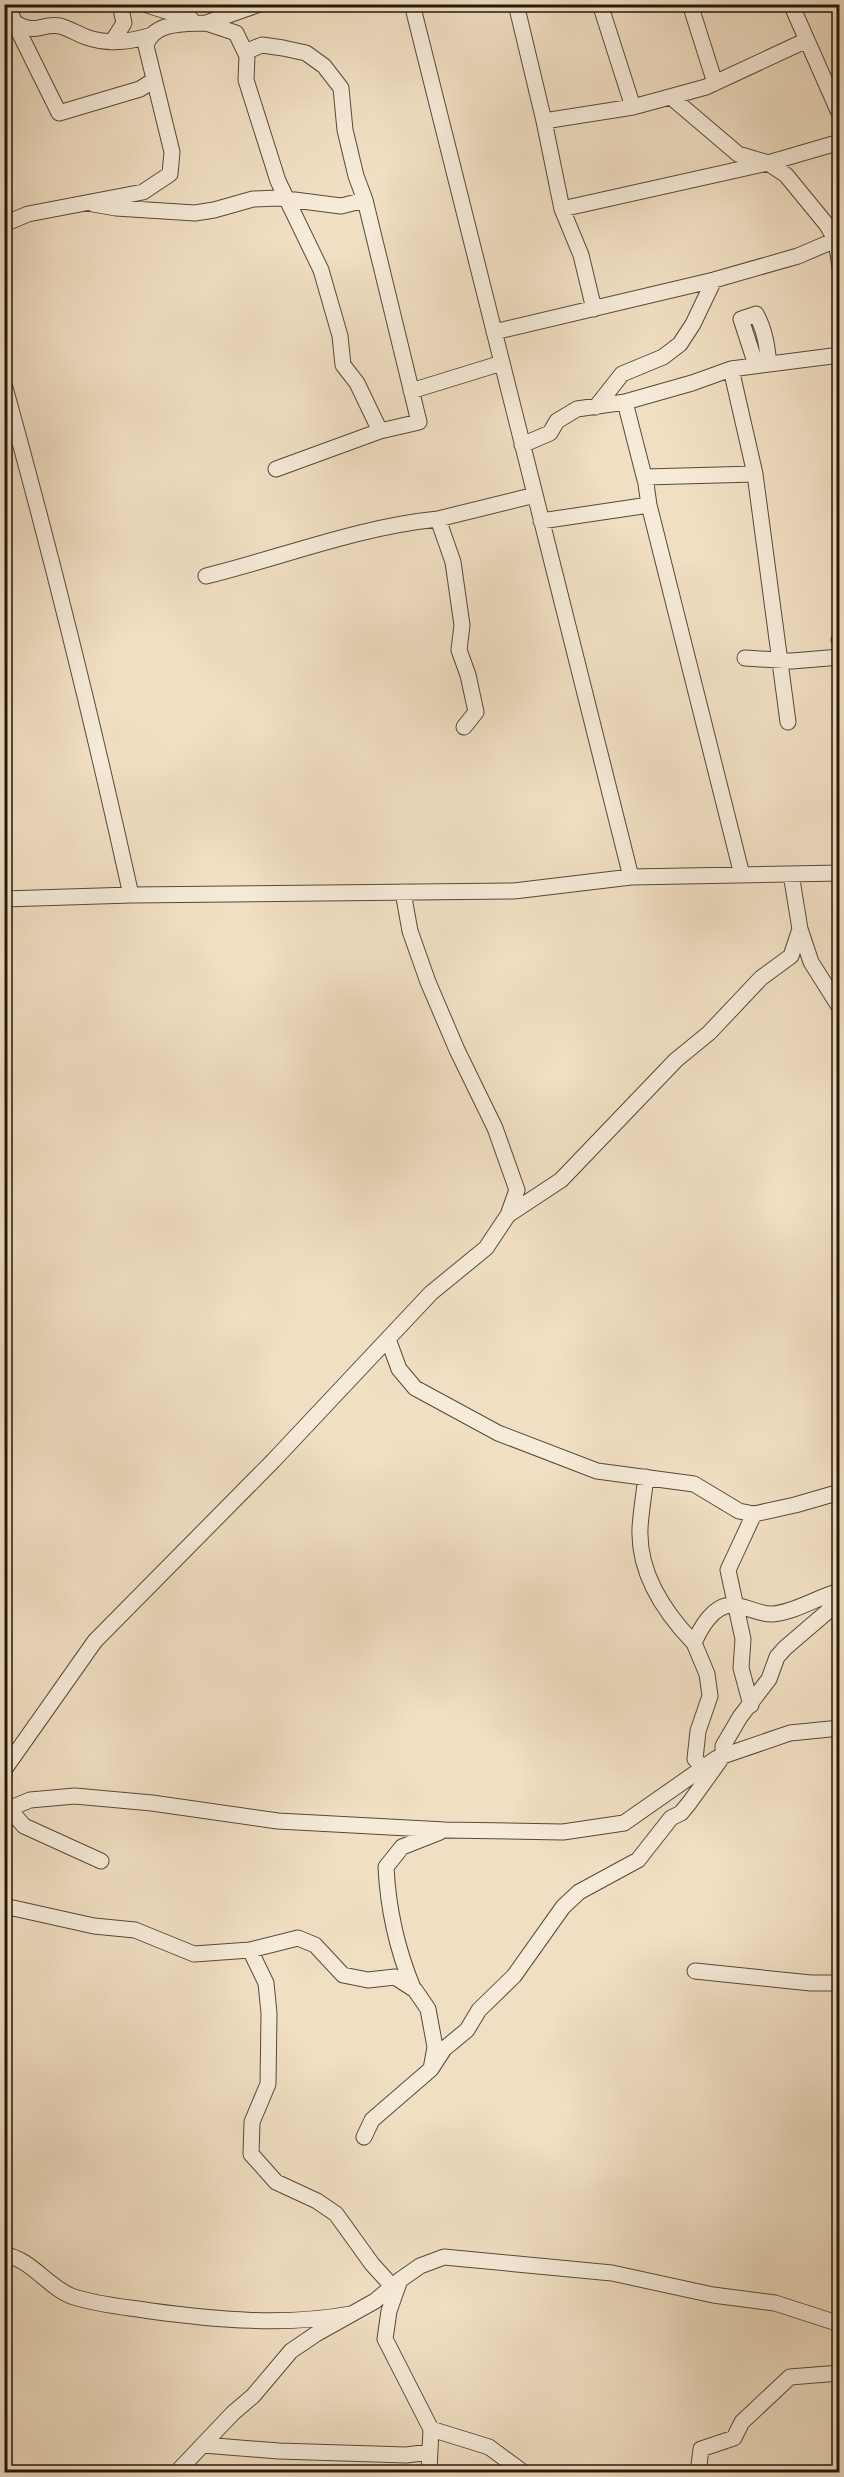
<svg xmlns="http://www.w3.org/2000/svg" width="844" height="2477" viewBox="0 0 844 2477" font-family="'Old Standard TT',serif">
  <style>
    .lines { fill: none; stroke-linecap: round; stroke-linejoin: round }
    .minor-casing { stroke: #564a38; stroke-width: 17 }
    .minor { stroke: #f6ead8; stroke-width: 15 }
  </style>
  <rect width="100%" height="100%" fill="#f1dfc3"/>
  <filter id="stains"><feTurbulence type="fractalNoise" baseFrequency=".00333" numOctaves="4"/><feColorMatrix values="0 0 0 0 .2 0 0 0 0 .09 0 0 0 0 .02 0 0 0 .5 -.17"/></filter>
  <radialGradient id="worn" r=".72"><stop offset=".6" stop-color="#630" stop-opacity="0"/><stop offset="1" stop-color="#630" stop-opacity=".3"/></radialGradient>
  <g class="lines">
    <defs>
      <path id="minor" d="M8,4l6,18c22,14 26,1 46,4 8,2 18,8 26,11 23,8 44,5 66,-2
        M144,4l47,15
        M260,4l-54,19 30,10 11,23 -1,24 32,101 43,89 19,66 3,29 14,18 23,48
        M412,4l219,873
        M516,4l28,117 89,-14 73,-20 101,-47
        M600,4l33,103
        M690,4l25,79
        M791,4l49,111
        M14,22l45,91 81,-24 14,-9
        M112,42l12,-19 -4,-19
        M245,52l17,-7 21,3 23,5 18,13 17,22 4,42 11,46 9,24 54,222 -39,9 -104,38
        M671,97l67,57 30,9 18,12 41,50 9,16 4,26
        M544,121l18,88 206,-46 72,-21
        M93,204l23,4 79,5 19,-3 39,-11 26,-1 62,8 24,-6
        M562,209l19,46 13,54
        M4,224l24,-10 115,-22 27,-18 2,-22 -26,-106c7,-25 39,-22 60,-23
        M494,332l220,-52 84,-24 42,-18
        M756,365l-15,-46 15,-5c9,16 11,32 13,50
        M4,384c47,169 89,339 127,511
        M411,391l91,-28
        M596,407l26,-33 41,-17 17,-13 13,-20 21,-44
        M522,445l28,-12 7,-12 20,-12 48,-7
        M755,474l33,248
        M645,480l-20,-78 67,-19 39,-14
        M649,505l93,370
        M541,521l108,-16 -4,-28 110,-3 -24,-105 109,-14
        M206,576c77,-19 152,-49 232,-57
        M839,640h1
        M745,658l47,3 48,-4
        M464,727l12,-15 -8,-37 -9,-25 3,-25 -9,-63 -15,-43 97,-24
        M4,899l127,-4 383,-4 117,-14 209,-4
        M800,929l11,33 29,46
        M508,1215l53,-35 115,-120 33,-27 52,-55 30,-22 9,-27 -9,-55
        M388,1339l11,30 16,19 83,45 99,38 97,13 45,27 15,3
        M646,1477c-2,17 -5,34 -6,51 -2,45 24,84 54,115
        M751,1705l-10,-37 2,-29 -15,-69 26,-56 41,-9 45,-13
        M703,1768l-8,-9 3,-28 12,-35 -3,-22 -13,-31c6,-14 19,-38 38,-38 13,0 27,10 41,9 23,-2 44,-17 67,-23
        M4,1770l91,-129 178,-180 158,-168 55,-45 22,-33 9,-25 -22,-62 -38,-78 -29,-68 -18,-51 -7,-39
        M9,1809l15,17 77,35
        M4,1811l26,-11 45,-4 77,7 126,18 167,9 118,2 61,-9 93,-65 73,-25 50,-5
        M4,1906l90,20 41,4 59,24 56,-4 48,-12 17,7 28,30 25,5 27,-3 20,13 13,19 7,38 -4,22 -59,51 -8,17
        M250,1950l16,33 3,30 -1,71 -16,38 -1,32 25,28 41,19 19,13 36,50 20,22
        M695,1971l116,12h29
        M413,1988c-16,-39 -25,-79 -27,-121l16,-20 38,-15
        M431,2069l13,-20 23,-19 12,-20 35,-34 49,-69 16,-15 59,-32 33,-42 10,-5 9,-11 33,-46v-10l17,-29 29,-38 8,-22 8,-9 42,-36 13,-16
        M4,2255c27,3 45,34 70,42 25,8 51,10 77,14 66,9 134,15 200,3
        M431,2429l58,18 34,25
        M203,2445l76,6 127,4 24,-3
        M177,2472l56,-59 20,-17 38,-45 25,-17 59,-33 25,-21
        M427,2472l2,-1 2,-42 -46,-90 4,-28 11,-31 20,-14 24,-9 168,16 101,22 62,8 65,21
        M701,2472l-2,-7 2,-16 33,-11 8,-16 48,-45 50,-4"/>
    </defs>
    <use href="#minor" class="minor-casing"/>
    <use href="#minor" class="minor"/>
  </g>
  <rect width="844" height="2477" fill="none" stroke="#f1dfc3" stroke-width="24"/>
  <rect x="6" y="6" width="832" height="2465" fill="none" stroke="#23180a" stroke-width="3"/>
  <rect x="12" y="12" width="820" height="2453" fill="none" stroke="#23180a" stroke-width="1.5"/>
  <rect width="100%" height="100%" filter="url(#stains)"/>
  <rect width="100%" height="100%" fill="url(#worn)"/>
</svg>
